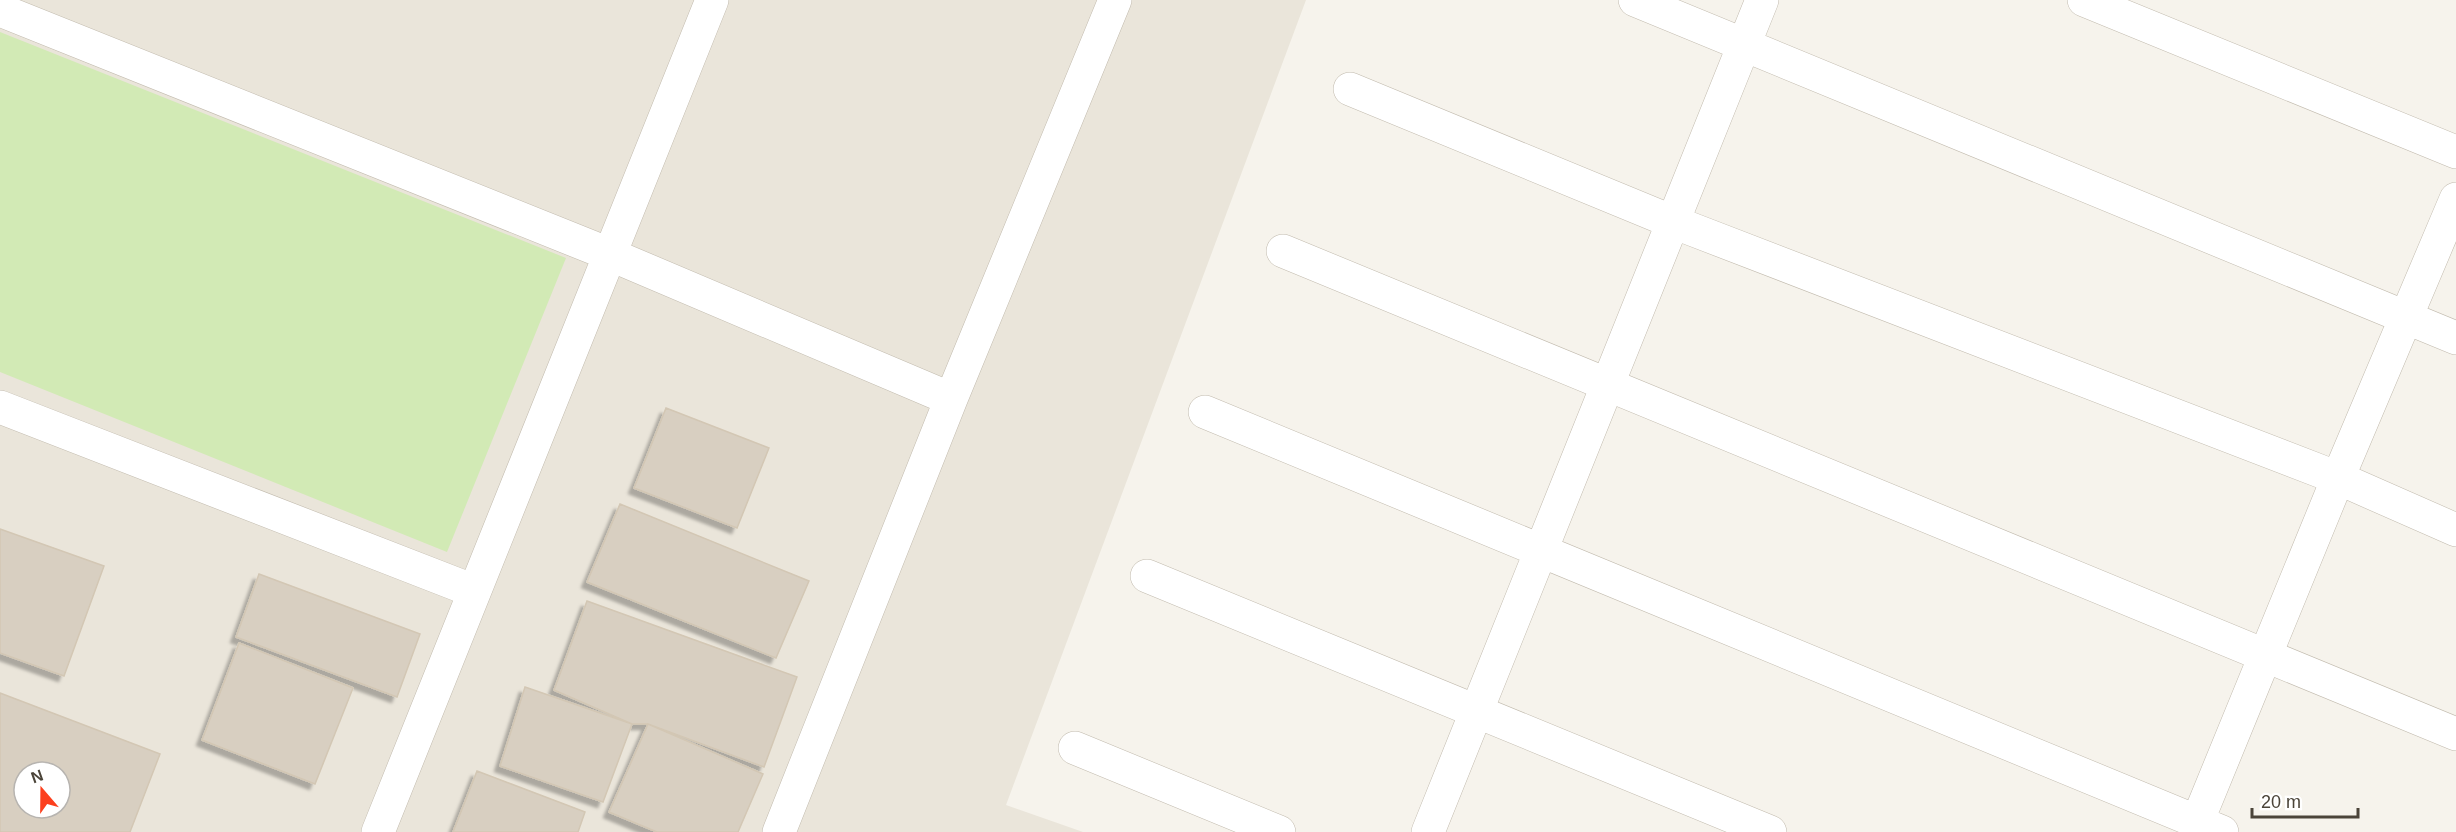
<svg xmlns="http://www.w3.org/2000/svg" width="2456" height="832" viewBox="0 0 2456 832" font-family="Arial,sans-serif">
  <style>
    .residential { fill: #eae5da; fill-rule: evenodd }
    .green { fill: #d2eab5 }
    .building { fill: #d8cfc1; stroke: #d3c7b4; stroke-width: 1.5; fill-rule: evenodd; filter: url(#shadow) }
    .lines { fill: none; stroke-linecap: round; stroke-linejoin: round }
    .minor-casing { stroke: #c2bbae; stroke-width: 34 }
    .minor { stroke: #fff; stroke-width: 33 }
  </style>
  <defs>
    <filter id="shadow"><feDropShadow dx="-5.5" dy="5.5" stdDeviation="1.5" flood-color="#0004"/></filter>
  </defs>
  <rect width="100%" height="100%" fill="#f6f3ec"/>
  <path class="residential" d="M0,0h1306l-300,805 77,27h-1083zM24,772h36v36h-36z"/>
  <path class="green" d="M0,32l566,226 -119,294 -447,-180z"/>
  <path class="building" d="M666,408l103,40 -32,80 -103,-40z
    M620,504l189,77 -33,77 -189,-76z
    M0,529l104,37 -40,110 -64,-23z
    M259,574l161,60 -23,63 -161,-60z
    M587,601l210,76 -33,90 -116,-43h-16l-78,-34z
    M239,643l114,45 -38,96 -113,-44z
    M525,687l107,37 -29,78 -103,-36z
    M0,693l160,61 -30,78h-130zM24,772h36v36h-36z
    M648,724l115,50 -25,58h-81l-48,-20z
    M477,771l108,41 -7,20h-125z"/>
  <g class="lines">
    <defs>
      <path id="minor" d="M1635,0l821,338
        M2084,0l372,152
        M0,10l609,244 342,145
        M1350,89l323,133 665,256 118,52
        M1283,251l1173,483
        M0,407l474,184
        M1205,412l1017,420
        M1147,576l623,256
        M1075,748l204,84
        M378,832l334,-832
        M779,832l172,-433 164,-399
        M1428,832l334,-832
        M2193,832l145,-354 118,-279"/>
    </defs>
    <use href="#minor" class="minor-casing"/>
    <use href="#minor" class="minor"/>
  </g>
  <g transform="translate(42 790) rotate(340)"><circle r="28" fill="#ffffff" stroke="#b7b4b0" stroke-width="1.5"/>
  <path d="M0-4.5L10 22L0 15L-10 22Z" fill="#fc3f1d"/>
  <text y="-9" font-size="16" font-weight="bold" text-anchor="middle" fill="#4b4439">N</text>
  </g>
  <path d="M2252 808v9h106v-9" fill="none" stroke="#4b4439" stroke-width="3"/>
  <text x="2261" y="808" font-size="18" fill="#4b4439" stroke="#ffffff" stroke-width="4.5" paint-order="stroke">20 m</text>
</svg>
